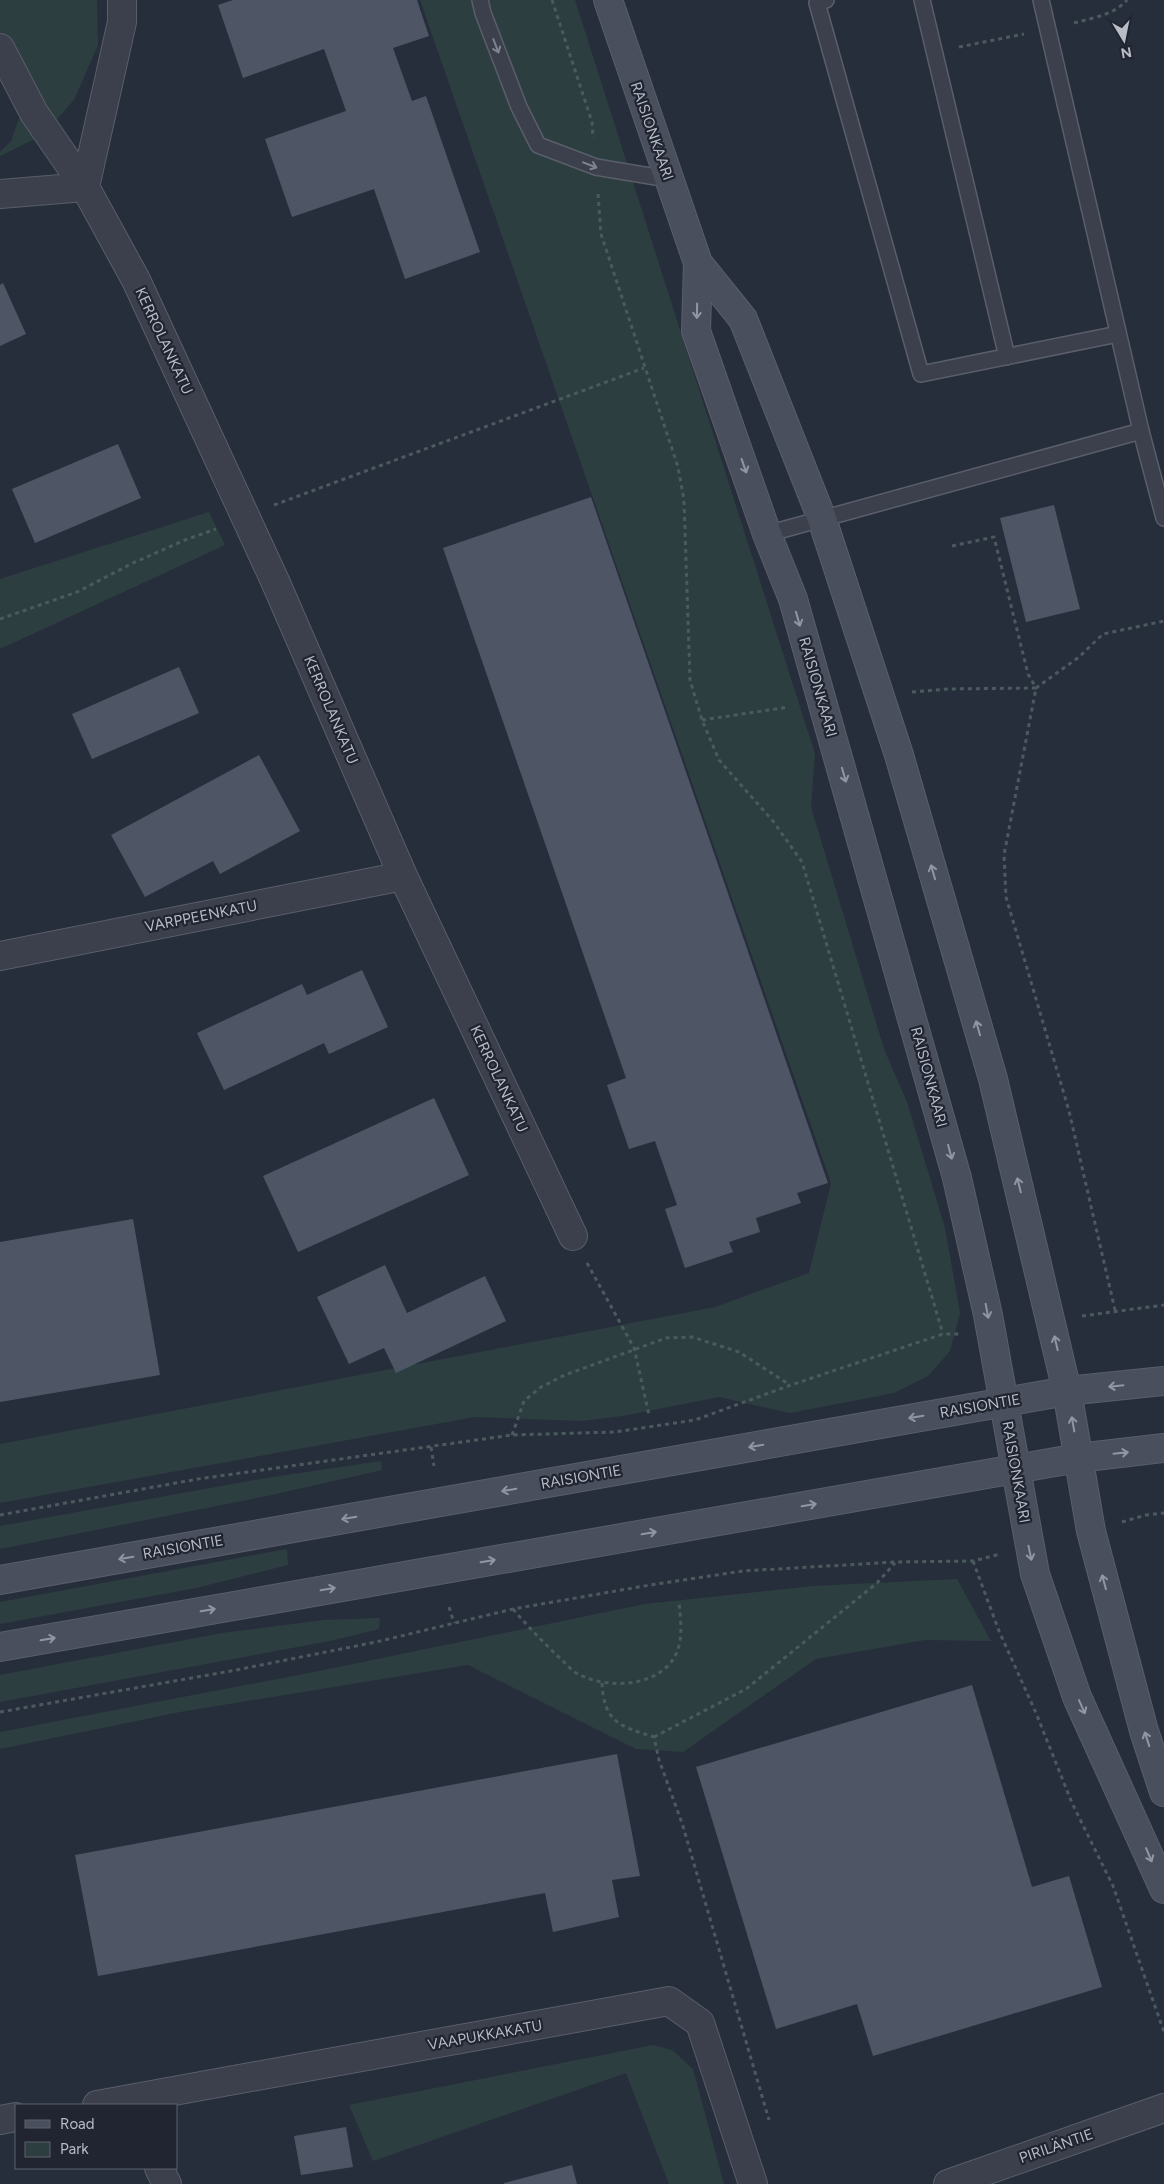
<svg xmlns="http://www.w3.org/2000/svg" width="1164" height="2184" viewBox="0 0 1164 2184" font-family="Figtree,sans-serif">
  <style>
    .green { fill: #2d3e41 }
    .building { fill: #4e5665 }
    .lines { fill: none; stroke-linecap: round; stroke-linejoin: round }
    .service-casing { stroke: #595e6a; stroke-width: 18 }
    .minor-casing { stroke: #595e6a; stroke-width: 30 }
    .secondary-casing { stroke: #595e6a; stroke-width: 30 }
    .path { stroke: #4b5a5e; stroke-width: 3; stroke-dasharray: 4 4; stroke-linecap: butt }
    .service { stroke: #3b404c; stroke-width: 15 }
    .minor { stroke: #3b404c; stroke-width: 28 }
    .secondary { stroke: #4a4f5e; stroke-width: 28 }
    .oneway { stroke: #7f8490 }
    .oneway2 { stroke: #9196a2 }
    .labels { text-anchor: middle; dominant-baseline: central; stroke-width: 4.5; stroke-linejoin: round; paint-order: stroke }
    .street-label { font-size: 15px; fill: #b7bcc7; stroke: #202531 }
  </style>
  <rect width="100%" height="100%" fill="#272e3b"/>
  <path class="green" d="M0,0h97l1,45 -24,55 -31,35 -43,21v-4l11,-11 9,-25 -5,-26 -15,-31z
    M420,0h155l240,754 -4,53 73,242 23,53 38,126 15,85 -10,38 -22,25 -34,17 -104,20 -71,-16 -96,19 -41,5 -107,-4 -475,86v-59l715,-137 94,-34 22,-90z
    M209,512l16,33 -225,104v-70z
    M381,1461l1,9 -115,26 -267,53v-23l266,-48z
    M287,1549l1,16 -92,23 -196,36v-22z
    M957,1579l34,62 -66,-1 -109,19 -133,93 -47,-3 -168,-84 -288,47 -180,37v-17l309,-59 336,-69 168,-18z
    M380,1618l-1,11 -49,12 -330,61v-27l222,-42 102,-13z
    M653,2045l19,5 21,19 31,115h-55l-43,-111 -253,88 -24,-56z"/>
  <path class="building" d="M233,0h184l12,36 -36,12 19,53 14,-5 54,156 -75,27 -31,-90 -82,28 -27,-78 81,-28 -22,-62 -81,29 -25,-73z
    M3,283l23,51 -26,12v-61z
    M118,444l23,54 -106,45 -23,-54z
    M591,497l237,686 -31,10 4,10 -45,15 4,14 -31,10 4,10 -48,16 -20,-59 12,-4 -22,-64 -26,8 -22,-64 19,-7 -183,-530z
    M1054,505l26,104 -54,13 -26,-104z
    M179,667l20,46 -107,46 -20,-45z
    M259,755l41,76 -80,43 -7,-13 -68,36 -34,-62z
    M362,970l26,57 -59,27 -5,-11 -100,47 -27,-57 105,-49 5,11z
    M434,1098l35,77 -171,77 -35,-76z
    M133,1219l27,156 -160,27v-160z
    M385,1265l22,48 78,-37 21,45 -110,52 -12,-25 -35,16 -32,-67z
    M972,1685l60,202 37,-11 33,111 -229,69 -16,-52 -81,25 -80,-262z
    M617,1754l23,122 -28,4 7,37 -66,15 -8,-39 -447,83 -23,-121z
    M346,2127l7,40 -52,8 -7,-39z
    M572,2165l5,19h-73v-1z"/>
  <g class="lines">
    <defs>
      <path id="service" d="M480,0l3,13 36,94 19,38 58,22 72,12
        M826,0l-9,3 104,371 197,-40
        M922,0l85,357
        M1041,0l100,431 23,87
        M767,534l374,-103"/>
      <path id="minor" d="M0,48l34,65 51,74 51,93 139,301 128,295 170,360
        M0,194l85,-7 37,-165v-22
        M0,956l403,-80
        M97,2105l572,-104 31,22 53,161
        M0,2120l16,-3
        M159,2168l8,16
        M948,2184l216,-76"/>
      <path id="secondary" d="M608,0l90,263 45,56 79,200 77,236 94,324 74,312 24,140 53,200 20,61
        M698,263l-2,68 71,203 26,65 164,579 31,137 47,259 42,123 87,192
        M0,1580l1067,-189 97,-10
        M0,1647l1078,-189 86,-10"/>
    </defs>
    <use href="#service" class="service-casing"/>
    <use href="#minor" class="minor-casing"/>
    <use href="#secondary" class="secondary-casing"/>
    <path class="path" d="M552,0l40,122 1,16
      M1074,23c18,-5 40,-8 53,-23
      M959,47l65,-13
      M598,194l3,40 77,233 6,33 6,180 12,40 17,40 54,61 29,41 141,472
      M274,505l370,-137
      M952,546l42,-9 34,137 8,14 43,-31 24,-23 61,-13
      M0,619l77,-27 56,-29 52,-23 31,-11
      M912,692l36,-3 88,-1 -32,167 2,42 63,214 46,199
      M702,720l87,-13
      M587,1263l47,85 15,67
      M1082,1316l82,-11
      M512,1435l12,-34 17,-14 24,-12 101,-37 26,-1 47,15 51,33
      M431,1447l3,19
      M0,1515l198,-36 314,-44 103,-3 80,-12 96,-35 152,-51h17
      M1122,1522l24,-7 18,-2
      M973,1561l26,70 37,82 36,90 41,83 51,146
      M449,1607l5,16
      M513,1609c16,19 33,36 51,53 4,4 9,10 14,12 34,18 95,12 102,-33 2,-12 0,-27 -1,-39
      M602,1683c2,40 18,43 52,54l5,23 23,63 87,297
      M0,1712l231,-41 145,-29 137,-33 137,-24 93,-14 153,-9 77,-1 27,-7
      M654,1737l92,-48 131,-106 18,-20"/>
    <use href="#service" class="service"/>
    <use href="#minor" class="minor"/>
    <use href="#secondary" class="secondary"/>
  </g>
  <defs><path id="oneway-shaft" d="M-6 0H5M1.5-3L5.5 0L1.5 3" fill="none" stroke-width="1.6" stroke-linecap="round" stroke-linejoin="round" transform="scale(1.25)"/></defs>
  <g class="oneway">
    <use href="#oneway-shaft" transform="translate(496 46) rotate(69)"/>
    <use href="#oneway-shaft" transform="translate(590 165) rotate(21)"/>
  </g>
  <g class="oneway2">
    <use href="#oneway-shaft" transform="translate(697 311) rotate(91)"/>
    <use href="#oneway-shaft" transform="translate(744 466) rotate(71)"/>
    <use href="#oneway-shaft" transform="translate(798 619) rotate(74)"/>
    <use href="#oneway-shaft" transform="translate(844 775) rotate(74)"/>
    <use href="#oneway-shaft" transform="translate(933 872) rotate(-106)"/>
    <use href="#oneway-shaft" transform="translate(978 1028) rotate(-106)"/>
    <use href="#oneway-shaft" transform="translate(950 1152) rotate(75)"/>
    <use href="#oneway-shaft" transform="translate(1019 1185) rotate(-104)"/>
    <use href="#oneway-shaft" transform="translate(987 1311) rotate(79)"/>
    <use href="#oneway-shaft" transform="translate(1056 1343) rotate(-103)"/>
    <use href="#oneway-shaft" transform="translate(1116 1386) rotate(174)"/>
    <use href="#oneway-shaft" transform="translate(916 1417) rotate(170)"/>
    <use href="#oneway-shaft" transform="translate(1073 1424) rotate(-100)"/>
    <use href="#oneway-shaft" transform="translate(756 1446) rotate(170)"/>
    <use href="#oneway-shaft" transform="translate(1121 1453) rotate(-6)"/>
    <use href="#oneway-shaft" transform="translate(509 1490) rotate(170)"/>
    <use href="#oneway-shaft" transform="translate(809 1505) rotate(-10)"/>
    <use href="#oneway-shaft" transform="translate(349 1518) rotate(170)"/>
    <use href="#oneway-shaft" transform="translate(649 1533) rotate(-10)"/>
    <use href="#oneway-shaft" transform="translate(1030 1553) rotate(78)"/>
    <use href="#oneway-shaft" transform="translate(126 1558) rotate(170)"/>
    <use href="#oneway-shaft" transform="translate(488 1561) rotate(-10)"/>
    <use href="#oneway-shaft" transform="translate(1104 1582) rotate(-105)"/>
    <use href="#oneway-shaft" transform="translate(328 1589) rotate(-10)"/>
    <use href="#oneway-shaft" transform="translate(208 1610) rotate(-10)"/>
    <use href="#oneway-shaft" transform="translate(48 1639) rotate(-10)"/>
    <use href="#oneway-shaft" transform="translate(1082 1707) rotate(66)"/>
    <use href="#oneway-shaft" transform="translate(1147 1739) rotate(-108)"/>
    <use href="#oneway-shaft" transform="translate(1149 1855) rotate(67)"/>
  </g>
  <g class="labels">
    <g class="street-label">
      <text transform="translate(652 131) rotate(71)">RAISIONKAARI</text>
      <text transform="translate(164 341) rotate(65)">KERROLANKATU</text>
      <text transform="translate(818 687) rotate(74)">RAISIONKAARI</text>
      <text transform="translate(331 710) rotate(67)">KERROLANKATU</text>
      <text transform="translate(201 916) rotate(-11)">VARPPEENKATU</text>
      <text transform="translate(929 1077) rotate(75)">RAISIONKAARI</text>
      <text transform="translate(499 1079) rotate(65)">KERROLANKATU</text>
      <text transform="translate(980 1406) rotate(-10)">RAISIONTIE</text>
      <text transform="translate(1016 1472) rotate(80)">RAISIONKAARI</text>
      <text transform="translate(581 1477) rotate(-10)">RAISIONTIE</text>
      <text transform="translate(183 1547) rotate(-10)">RAISIONTIE</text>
      <text transform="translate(485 2035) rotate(-10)">VAAPUKKAKATU</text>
      <text transform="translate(1056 2146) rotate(-19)">PIRILÄNTIE</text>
    </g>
  </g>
  <rect x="15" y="2104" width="162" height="65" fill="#202531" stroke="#5c616d"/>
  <rect x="25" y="2120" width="25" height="8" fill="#4a4f5e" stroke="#5c616d"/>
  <text x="60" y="2129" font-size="15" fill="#b7bcc7">Road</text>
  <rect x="25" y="2142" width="25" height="15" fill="#2d3e41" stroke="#5c616d"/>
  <text x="60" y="2154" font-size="15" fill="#b7bcc7">Park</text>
  <g transform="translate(1124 40) rotate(170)" stroke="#202531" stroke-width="4" paint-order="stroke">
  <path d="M0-4L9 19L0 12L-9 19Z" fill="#b7bcc7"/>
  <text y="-8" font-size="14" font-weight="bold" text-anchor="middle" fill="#b7bcc7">N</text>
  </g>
</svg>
